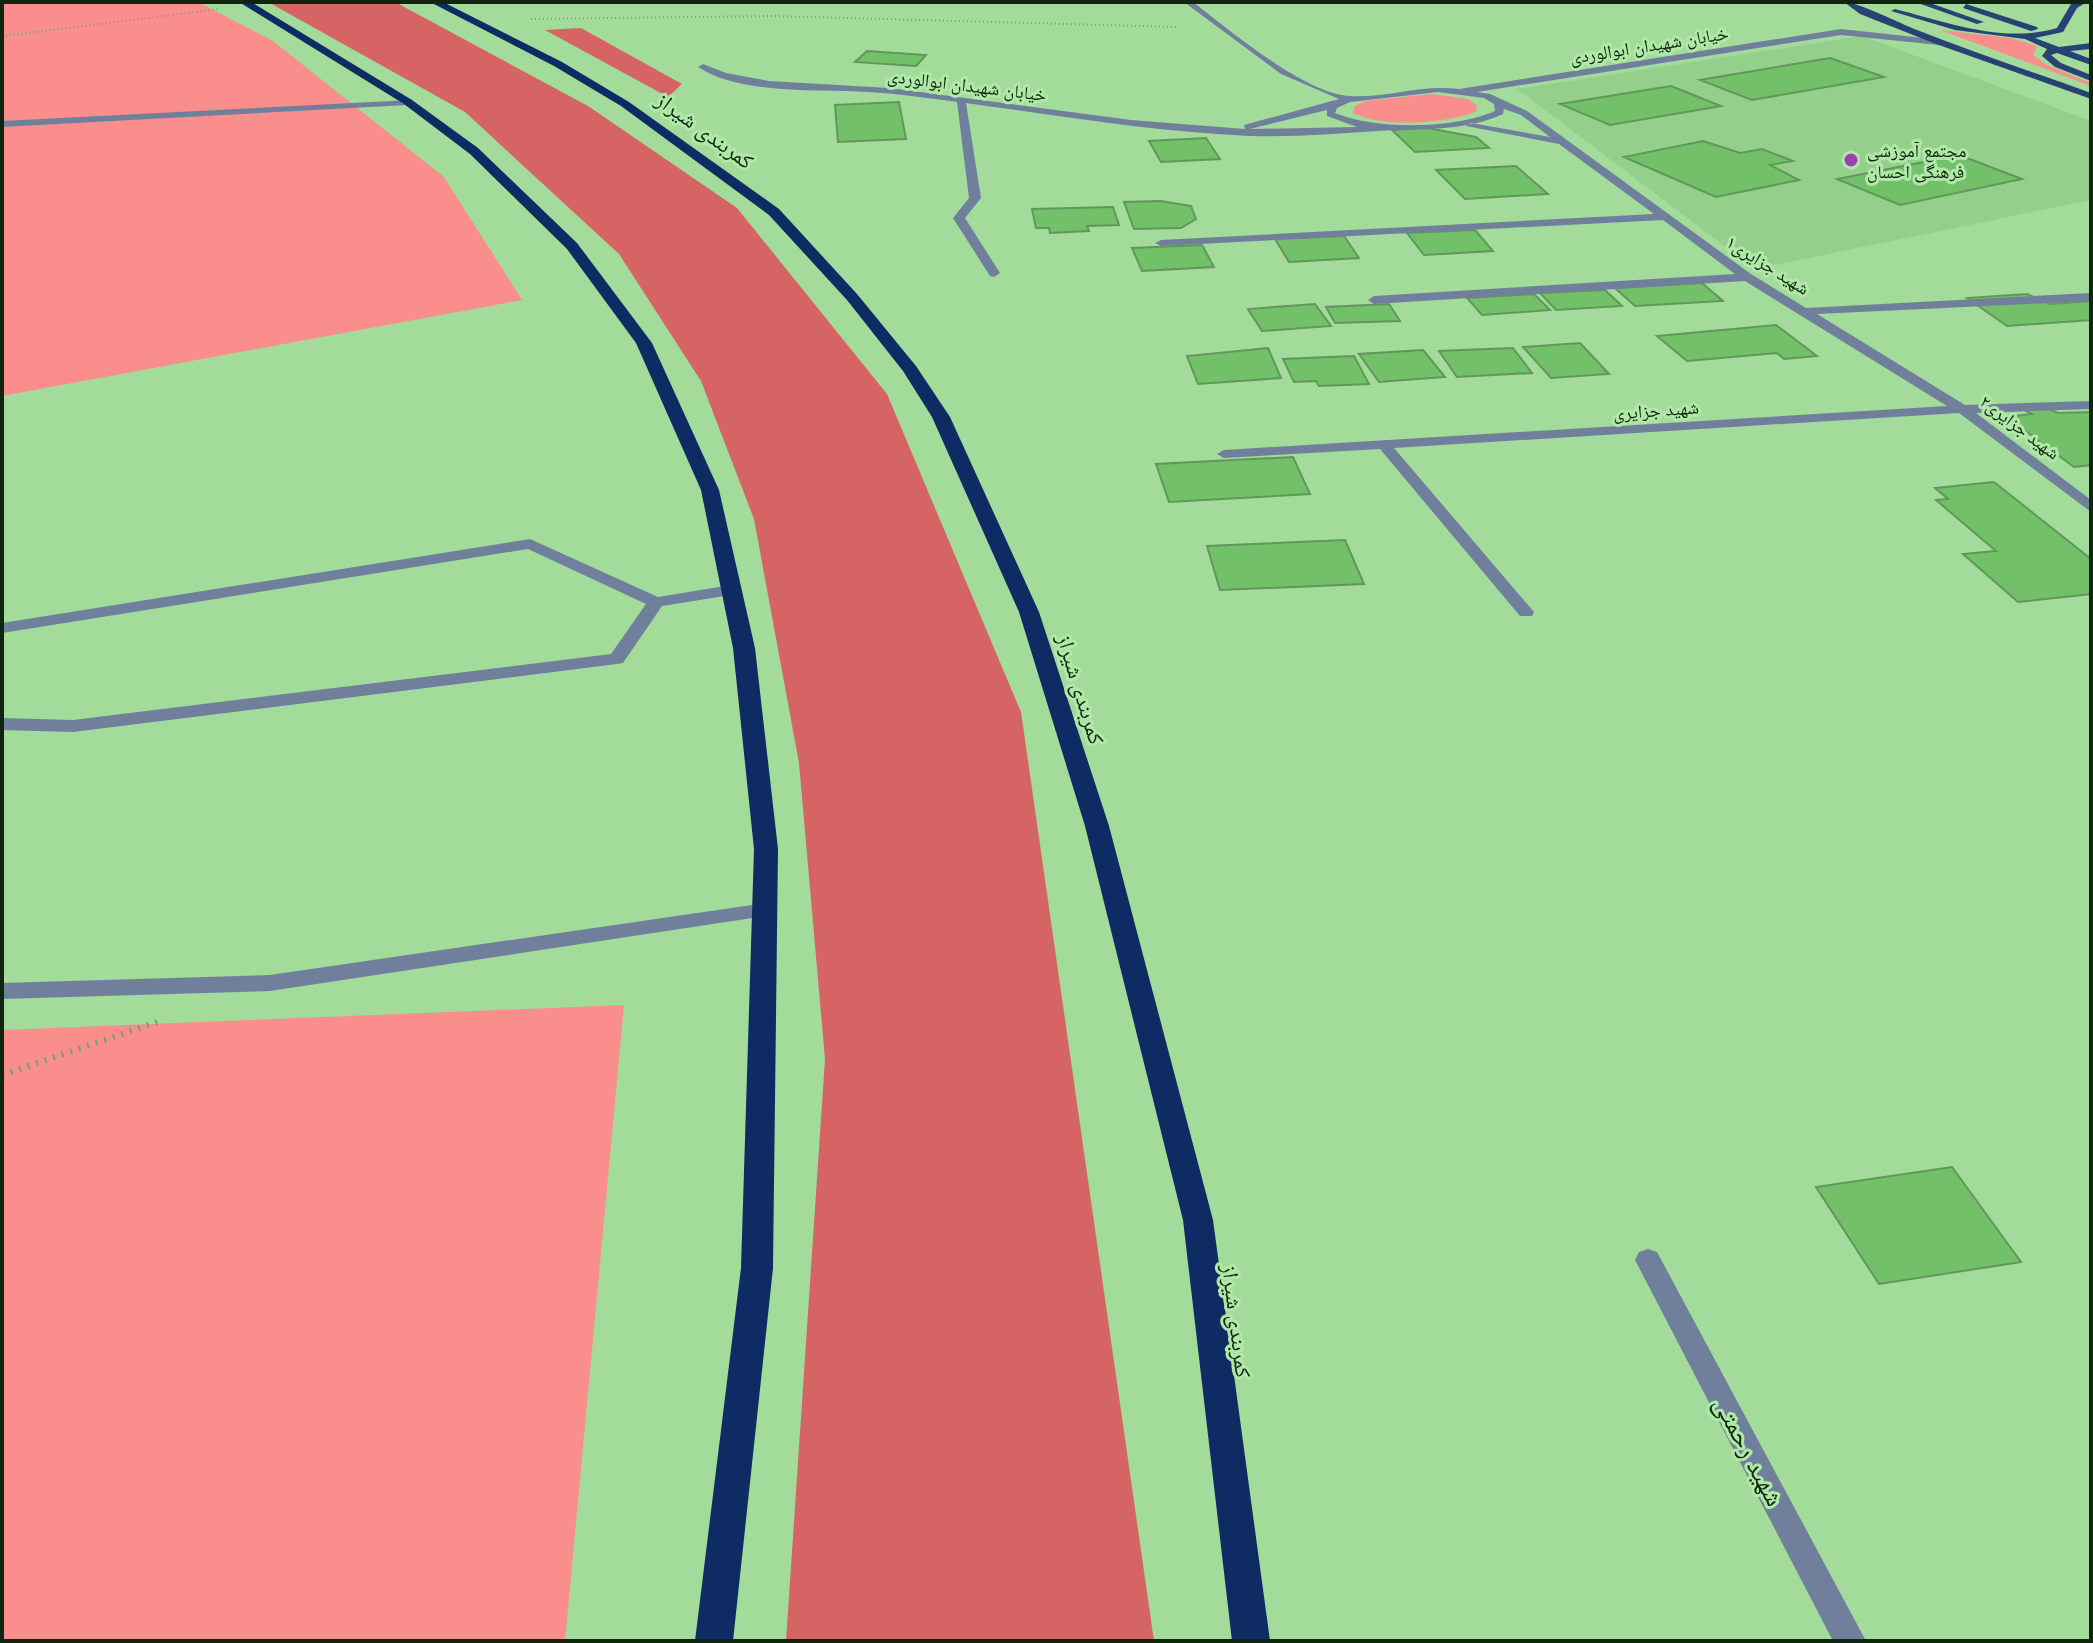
<svg xmlns="http://www.w3.org/2000/svg" width="2093" height="1643" viewBox="0 0 2093 1643" font-family="Raleway,'Noto Naskh Arabic',sans-serif">
  <style>
    .built { fill: #94d08b }
    .green { fill: #fa8e8c }
    .forest { fill: #d76465 }
    .building { fill: #72c168; stroke: #62975b; stroke-width: 2 }
    .lines { fill: none; stroke-linecap: round; stroke-linejoin: round }
    .path-far1 { stroke: #76a36f; stroke-width: 2; stroke-dasharray: 1 3; stroke-linecap: butt }
    .path { stroke: #76a36f; stroke-width: 6; stroke-dasharray: 2 7; stroke-linecap: butt }
    .minor { fill: #70809c; fill-rule: evenodd }
    .major { fill: #284373; fill-rule: evenodd }
    .highway { fill: #0e2c63; fill-rule: evenodd }
    .poi-dot { fill: #9c41ac; stroke: #b0e8a8; stroke-width: 3 }
    .labels { text-anchor: middle; dominant-baseline: central; stroke-width: 6; stroke-linejoin: round; paint-order: stroke }
    .far-street-label { font-size: 18px; fill: #10250d; stroke: #b0e8a8 }
    .far-poi-label { font-size: 18px; fill: #10250d; stroke: #b0e8a8; text-anchor: start }
    .street-label { font-size: 22px; fill: #10250d; stroke: #b0e8a8 }
    .near-street-label { font-size: 26px; fill: #10250d; stroke: #b0e8a8 }
  </style>
  <rect width="100%" height="100%" fill="#a3db9b"/>
  <path class="built" d="M1862,36l229,85v79l-336,69 -238,-180z"/>
  <path class="green" d="M2,2h196l75,39 171,136 78,123 -520,96z
    M1940,30l70,8 27,8 -4,9 14,10 44,18v3z
    M1432,94l36,5 8,6 1,6c-29,13 -97,17 -124,2l2,-7 10,-5z
    M624,1005l-59,636h-563v-611z"/>
  <path class="forest" d="M268,2h127l193,104 149,102 150,186 134,318 133,929h-368l39,-582 -26,-296 -45,-244 -53,-138 -82,-127 -154,-142z
    M581,28l101,56 -14,13 -123,-67z"/>
  <path class="building" d="M867,51l59,4 -10,11 -61,-4z
    M1830,58l54,19 -132,23 -52,-20z
    M1671,86l50,20 -111,19 -50,-21z
    M899,102l7,37 -68,3 -3,-37z
    M1427,128l49,9 13,11 -74,4 -23,-22z
    M1206,138l14,21 -59,3 -12,-21z
    M1703,141l37,12 22,-4 31,12 -23,4 29,15 -83,17 -92,-40z
    M1959,155l63,24 -122,26 -63,-26z
    M1516,166l32,28 -83,5 -29,-29z
    M1160,201l31,5 5,13 -15,9 -47,1 -10,-27z
    M1113,207l6,18 -32,1 2,5 -39,2 -1,-5h-13l-4,-19z
    M1475,230l18,21 -69,4 -17,-22z
    M1344,236l15,22 -70,4 -14,-23z
    M1202,245l12,22 -72,4 -10,-23z
    M1702,283l21,18 -88,5 -20,-18z
    M1605,290l17,16 -66,4 -16,-17z
    M1534,294l16,16 -68,5 -15,-17z
    M2027,294l23,10 41,-3v19l-84,6 -40,-28z
    M1315,304l16,22 -69,5 -14,-22z
    M1389,304l11,17 -65,2 -9,-16z
    M1776,325l41,31 -33,3 -7,-6 -90,8 -30,-25z
    M1580,343l29,31 -58,4 -28,-31z
    M1268,348l13,30 -83,6 -11,-28z
    M1513,348l19,25 -75,4 -18,-26z
    M1423,350l22,27 -66,5 -20,-28z
    M1354,356l15,28 -50,2 -3,-5 -22,1 -11,-23z
    M2022,409h27l9,4 33,-1v53l-17,2 -68,-50 26,-3z
    M1293,457l17,37 -141,8 -13,-38z
    M1994,482l97,77v35l-73,8 -55,-48 33,-3 -60,-51 12,-1 -13,-11z
    M1345,540l19,44 -144,6 -13,-44z
    M1952,1167l69,95 -142,22 -63,-97z"/>
  <g class="lines">
    <path class="path-far1" d="M531,19l243,-3 403,11
      M2,36l217,-27"/>
    <path class="path" d="M2,1075l161,-55"/>
    <path class="minor" d="M1184,2h9c35,27 112,92 157,94 37,2 72,-12 109,-7l382,-60 101,11 -3,5 -98,-10 -364,57 13,2 37,17 224,163 55,34 285,-15v8l-274,13 148,91 126,-4v8l-115,4 115,87v12l-132,-99 -565,35 140,164 -2,4h-12l-140,-167 -156,9 -7,-4 7,-4 723,-44 -202,-125 -371,23 -6,-4 6,-4 361,-22 -72,-54 -502,26 -6,-3 6,-3 493,-26 -95,-70 -93,-18 5,-3 79,14 -29,-22 -17,-6 -1,5c-38,18 -84,14 -125,17 -42,3 -85,6 -128,5 -95,-4 -189,-20 -284,-33l15,95 -16,20 35,55 -6,4 -4,-1 -37,-58 16,-20 -12,-96c-29,-4 -58,-8 -87,-10 -50,-3 -130,3 -172,-25l5,-3 23,9 43,8 120,7 242,32 114,9 -1,-4 95,-26 -58,-25zM1438,92l46,6 10,6 1,7c-40,18 -120,19 -160,2l2,-5 13,-6zM1327,110v6l30,11 -107,2z
      M411,100l-3,5 -406,22v-6z
      M530,539l128,58 73,-12 8,5 -8,5 -69,11 -39,57 -6,1 -544,68 -71,-2v-12l71,2 538,-66 35,-50 -118,-55 -526,84v-10z
      M765,903l8,2 3,5 -3,5 -503,76 -268,8v-16l268,-8z
      M1648,1249l9,3 209,389h-33l-198,-381 4,-8z"/>
    <path class="major" d="M1844,2c14,0 57,22 73,28 58,23 116,42 174,63v6l-155,-55 -76,-30z
      M1915,2h12l57,20 -7,2z
      M2076,2h11l-10,6 -14,24 -28,6 24,9 32,-4v6l-21,2 21,8v6l-34,-12 -6,2 10,8 30,12v6l-36,-14 -13,-11 5,-7 -22,-10 -70,-9 -64,-19 4,-2c51,13 109,35 162,19l14,-24z
      M1966,4l71,23 1,2 -7,2 -68,-23z"/>
    <path class="highway" d="M239,2h12l161,98 66,48 99,95 75,100 67,147 36,158 23,201 -5,419 -40,373h-38l46,-373 13,-419 -21,-201 -32,-158 -65,-147 -69,-94 -97,-95 -66,-50z
      M430,2h13l119,60 67,40 150,107 78,85 59,72 34,51 89,195 70,214 104,394 57,421h-38l-49,-421 -98,-394 -66,-214 -87,-195 -29,-46 -56,-71 -78,-85 -148,-109 -67,-40z"/>
  </g>
  <circle class="poi-dot" cx="1851" cy="160" r="8"/>
  <g class="labels">
    <g class="far-street-label">
      <text transform="translate(1649 45) rotate(-9)">خیابان شهیدان ابوالوردی</text>
      <text transform="translate(967 85) rotate(7)">خیابان شهیدان ابوالوردی</text>
      <text transform="translate(1768 265) rotate(32)">شهید جزایری۱</text>
      <text transform="translate(1656 410) rotate(-4)">شهید جزایری</text>
      <text transform="translate(2020 427) rotate(37)">شهید جزایری۲</text>
    </g>
    <g class="far-poi-label">
      <text x="1867" y="150">مجتمع آموزشی<tspan x="1867" dy="21">فرهنگی احسان</tspan></text>
    </g>
    <g class="street-label">
      <text transform="translate(705 130) rotate(36)">کمربندی شیراز</text>
      <text transform="translate(1081 689) rotate(73)">کمربندی شیراز</text>
      <text transform="translate(1237 1321) rotate(83)">کمربندی شیراز</text>
    </g>
    <g class="near-street-label">
      <text transform="translate(1749 1451) rotate(62)">شهید رحمتی</text>
    </g>
  </g>
  <rect width="2093" height="1643" fill="none" stroke="#10250d" stroke-width="8"/>
</svg>
